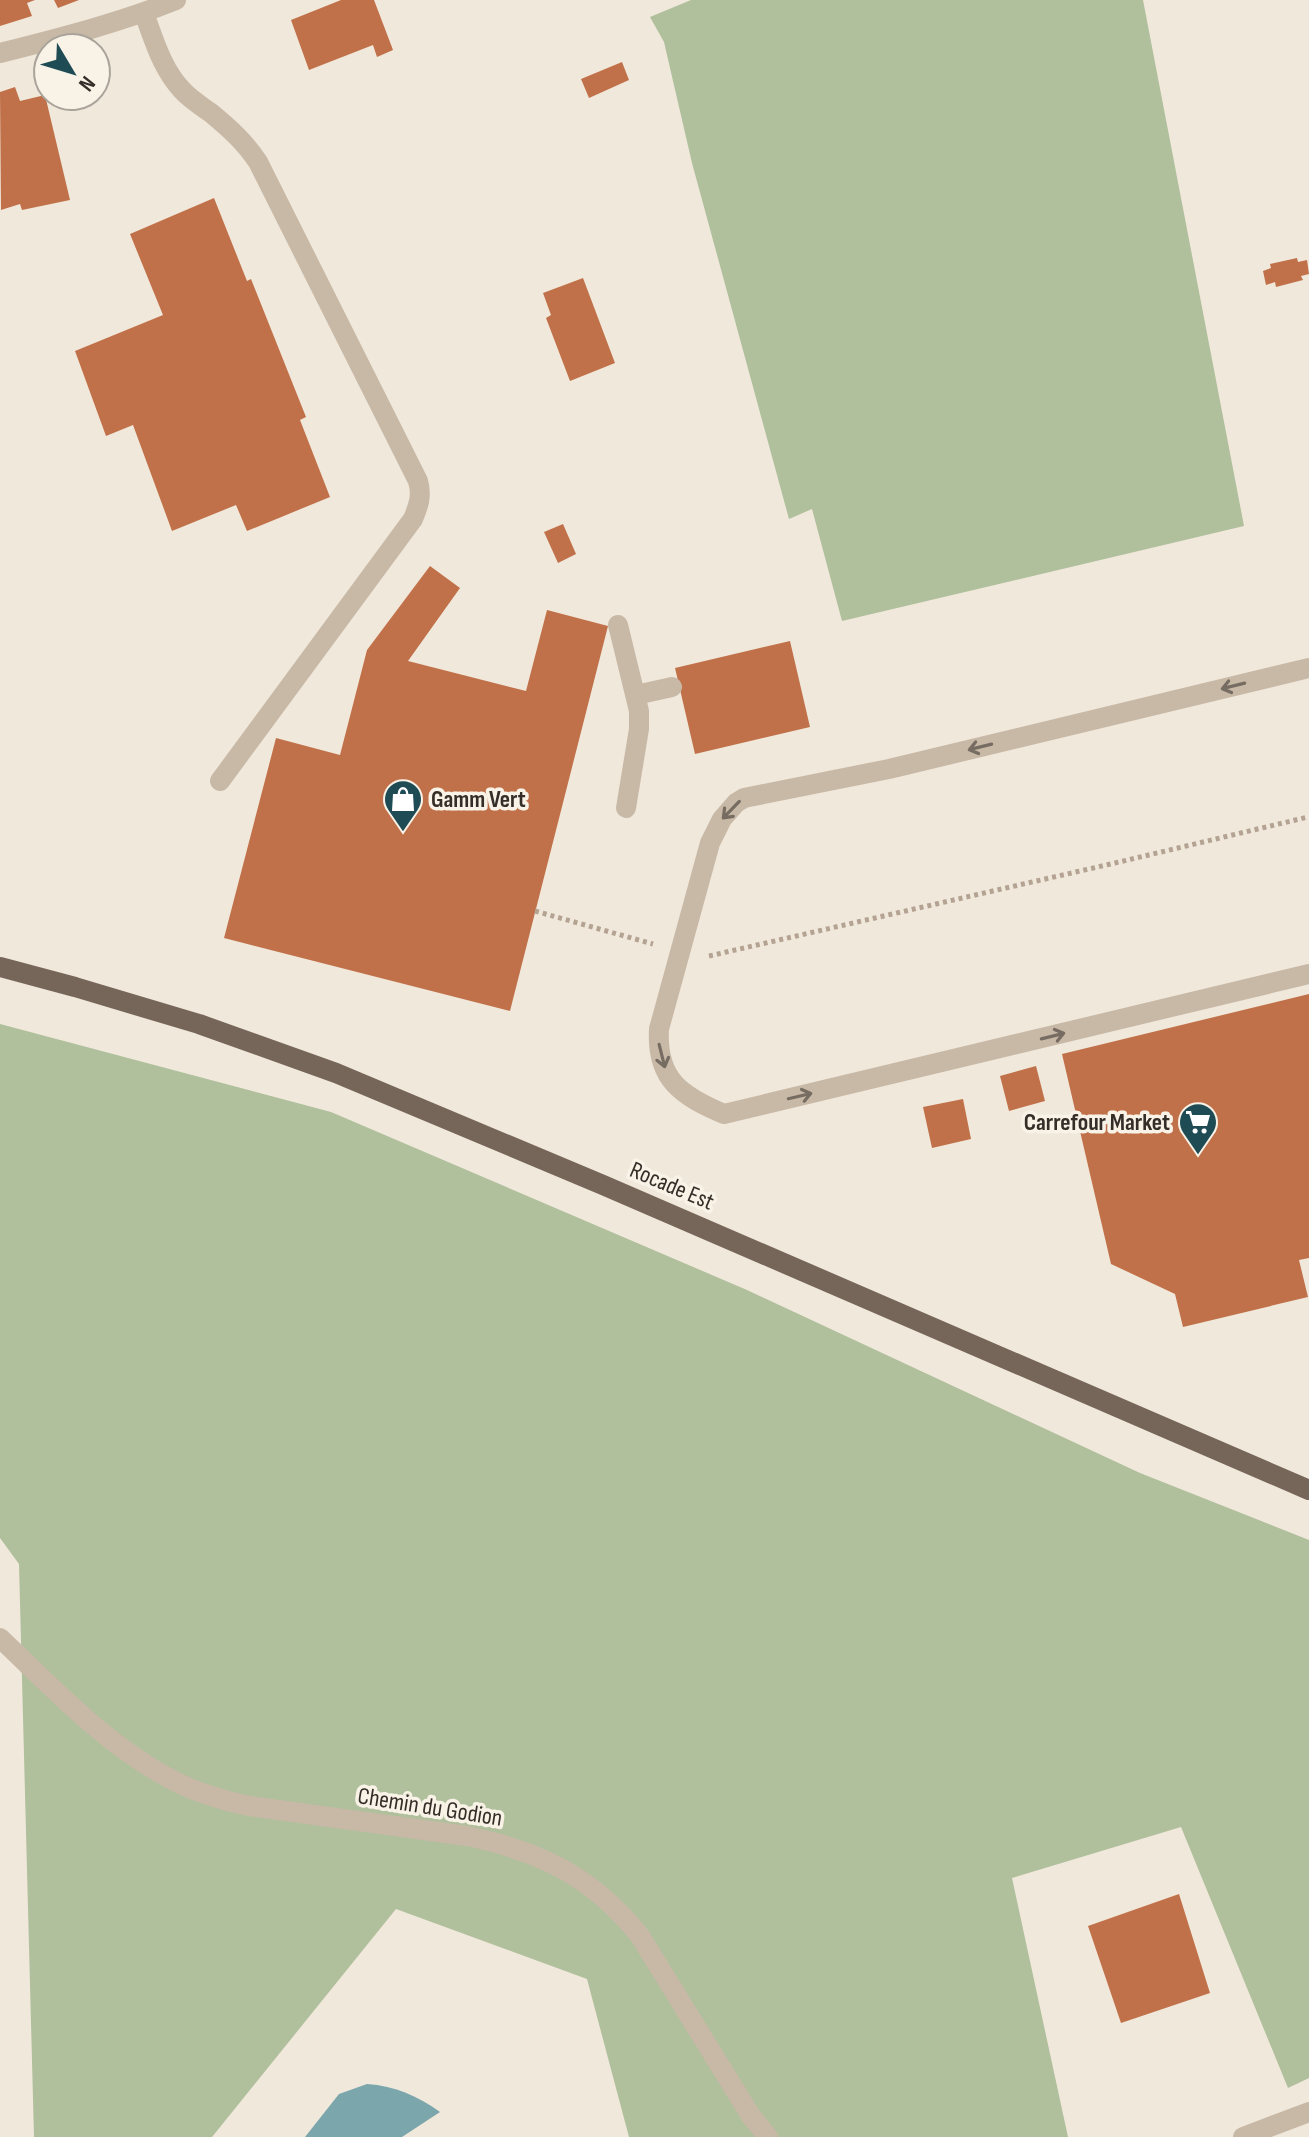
<svg xmlns="http://www.w3.org/2000/svg" width="1309" height="2137" viewBox="0 0 1309 2137" font-family="'Sofia Sans Condensed',sans-serif">
  <style>
    .green { fill: #b0bf9c }
    .water { fill: #7ba6ac }
    .building { fill: #c17149 }
    .lines { fill: none; stroke-linecap: round; stroke-linejoin: round }
    .path { stroke: #b4a392; stroke-width: 5; stroke-dasharray: 4 4; stroke-linecap: butt }
    .minor { stroke: #c8b9a7; stroke-width: 20 }
    .major { stroke: #766659; stroke-width: 20 }
    .oneway { stroke: #776c61 }
    .labels { text-anchor: middle; dominant-baseline: central; stroke-width: 7; stroke-linejoin: round; paint-order: stroke }
    .poi-label { font-size: 24px; font-weight: bold; fill: #352d28; stroke: #f8f2e7; text-anchor: start }
    .street-label { font-size: 24px; fill: #352d28; stroke: #f8f2e7 }
  </style>
  <rect width="100%" height="100%" fill="#f0e8db"/>
  <path class="green" d="M691,0h452l101,526 -402,95 -30,-112 -23,10 -97,-356 -28,-121 -14,-25z
    M0,1024l331,88 416,178 393,183 169,67v538l-21,10 -107,-261 -169,51 56,259h-439l-42,-158 -191,-70 -184,228h-178l-15,-573 -19,-26z"/>
  <path class="water" d="M367,2084c28,2 51,12 73,28l-38,25h-97l34,-43z"/>
  <path class="building" d="M0,0h35l-8,3 5,13 -32,10z
    M54,0h25l-21,8z
    M341,0h33l19,50 -16,7 -4,-12 -64,25 -18,-50z
    M622,62l7,18 -40,18 -8,-19z
    M15,87l5,14 25,-6 25,105 -48,10 -2,-6 -19,6 -1,-118z
    M214,198l33,83 4,-2 55,138 -6,3 30,77 -83,34 -11,-26 -64,26 -39,-106 -27,11 -31,-85 88,-36 -33,-81z
    M1297,258l1,4 9,-2 2,14 -8,2 2,4 -27,7 -1,-5 -9,3 -3,-14 8,-3 -1,-4z
    M583,278l32,85 -45,18 -24,-63 5,-3 -8,-22z
    M563,524l13,30 -18,9 -14,-31z
    M430,566l30,22 -52,73 118,30 21,-81 61,16 -98,385 -286,-73 52,-200 64,17 27,-105z
    M790,641l20,86 -115,27 -20,-86z
    M1309,994v264l-10,2 9,37 -125,30 -8,-33 -64,-30 -49,-210z
    M1036,1066l9,35 -36,10 -9,-35z
    M963,1099l8,40 -39,9 -9,-41z
    M1179,1894l31,99 -89,30 -33,-97z"/>
  <g class="lines">
    <path class="path" d="M535,911l118,33
      M709,956l406,-93 193,-46"/>
    <path class="minor" d="M144,13c10,27 18,56 38,77 8,9 19,16 29,23 18,15 34,29 47,49l160,319c4,14 1,24 -5,38l-193,262
      M0,53c59,-15 119,-30 176,-53
      M618,625l21,86v18l-13,79
      M1309,668l-420,101 -145,29 -8,5 -14,16 -12,24 -51,186c-3,51 23,67 65,85l585,-140
      M636,695l36,-8
      M0,1638c52,49 104,105 167,139 26,15 54,23 82,29l218,30c73,15 126,41 173,100l111,180 17,21
      M1243,2137l66,-25"/>
    <path class="major" d="M0,967l75,20 124,37 137,49 267,112 706,305"/>
  </g>
  <defs><path id="oneway-shaft" d="M-6 0H5M1.5-3L5.5 0L1.5 3" fill="none" stroke-width="1.6" stroke-linecap="round" stroke-linejoin="round" transform="scale(2)"/></defs>
  <g class="oneway">
    <use href="#oneway-shaft" transform="translate(1233 686) rotate(166)"/>
    <use href="#oneway-shaft" transform="translate(980 747) rotate(166)"/>
    <use href="#oneway-shaft" transform="translate(731 810) rotate(134)"/>
    <use href="#oneway-shaft" transform="translate(1053 1036) rotate(-14)"/>
    <use href="#oneway-shaft" transform="translate(662 1056) rotate(76)"/>
    <use href="#oneway-shaft" transform="translate(800 1096) rotate(-13)"/>
  </g>
  <defs>
    <symbol id="shop-pin" viewBox="-11 -11 22 30"><path d="M0 17L-7.5 6A9.5 9.5 0 1 1 7.5 6Z" fill="#1f4c54" stroke="#f8f2e7"/><path d="M-5-2.5h2.3a2.7 3.5 0 0 1 5.4 0H5L5.5 6h-11ZM-1.5-2.5h3a1.5 2.3 0 0 0-3 0Z" fill="#fff"/></symbol>
    <symbol id="supermarket-pin" viewBox="-11 -11 22 30"><path d="M0 17L-7.5 6A9.5 9.5 0 1 1 7.5 6Z" fill="#1f4c54" stroke="#f8f2e7"/><path d="M-6-5.5h2.5l.6 2H6L4.5 2H-2.5L-4.4-4H-6ZM-1.5 3.2a1.3 1.3 0 1 0 .1 0ZM3 3.2a1.3 1.3 0 1 0 .1 0Z" fill="#fff"/></symbol>
  </defs>
  <g fill-rule="evenodd">
    <use href="#shop-pin" x="381" y="777" width="44" height="60"/>
    <use href="#supermarket-pin" x="1176" y="1100" width="44" height="60"/>
  </g>
  <g class="labels">
    <g class="poi-label">
      <text x="431" y="799">Gamm Vert</text>
      <text x="1170" y="1122" text-anchor="end">Carrefour Market</text>
    </g>
    <g class="street-label">
      <text transform="translate(672 1186) rotate(23)">Rocade Est</text>
      <text transform="translate(430 1807) rotate(9)">Chemin du Godion</text>
    </g>
  </g>
  <g transform="translate(72 72) rotate(128)"><circle r="38" fill="#f8f2e7" stroke="#aaa39b" stroke-width="2"/>
  <path d="M0-6L14 30L0 20L-14 30Z" fill="#1f4c54"/>
  <text y="-12" font-size="22" font-weight="bold" text-anchor="middle" fill="#352d28">N</text>
  </g>
</svg>
